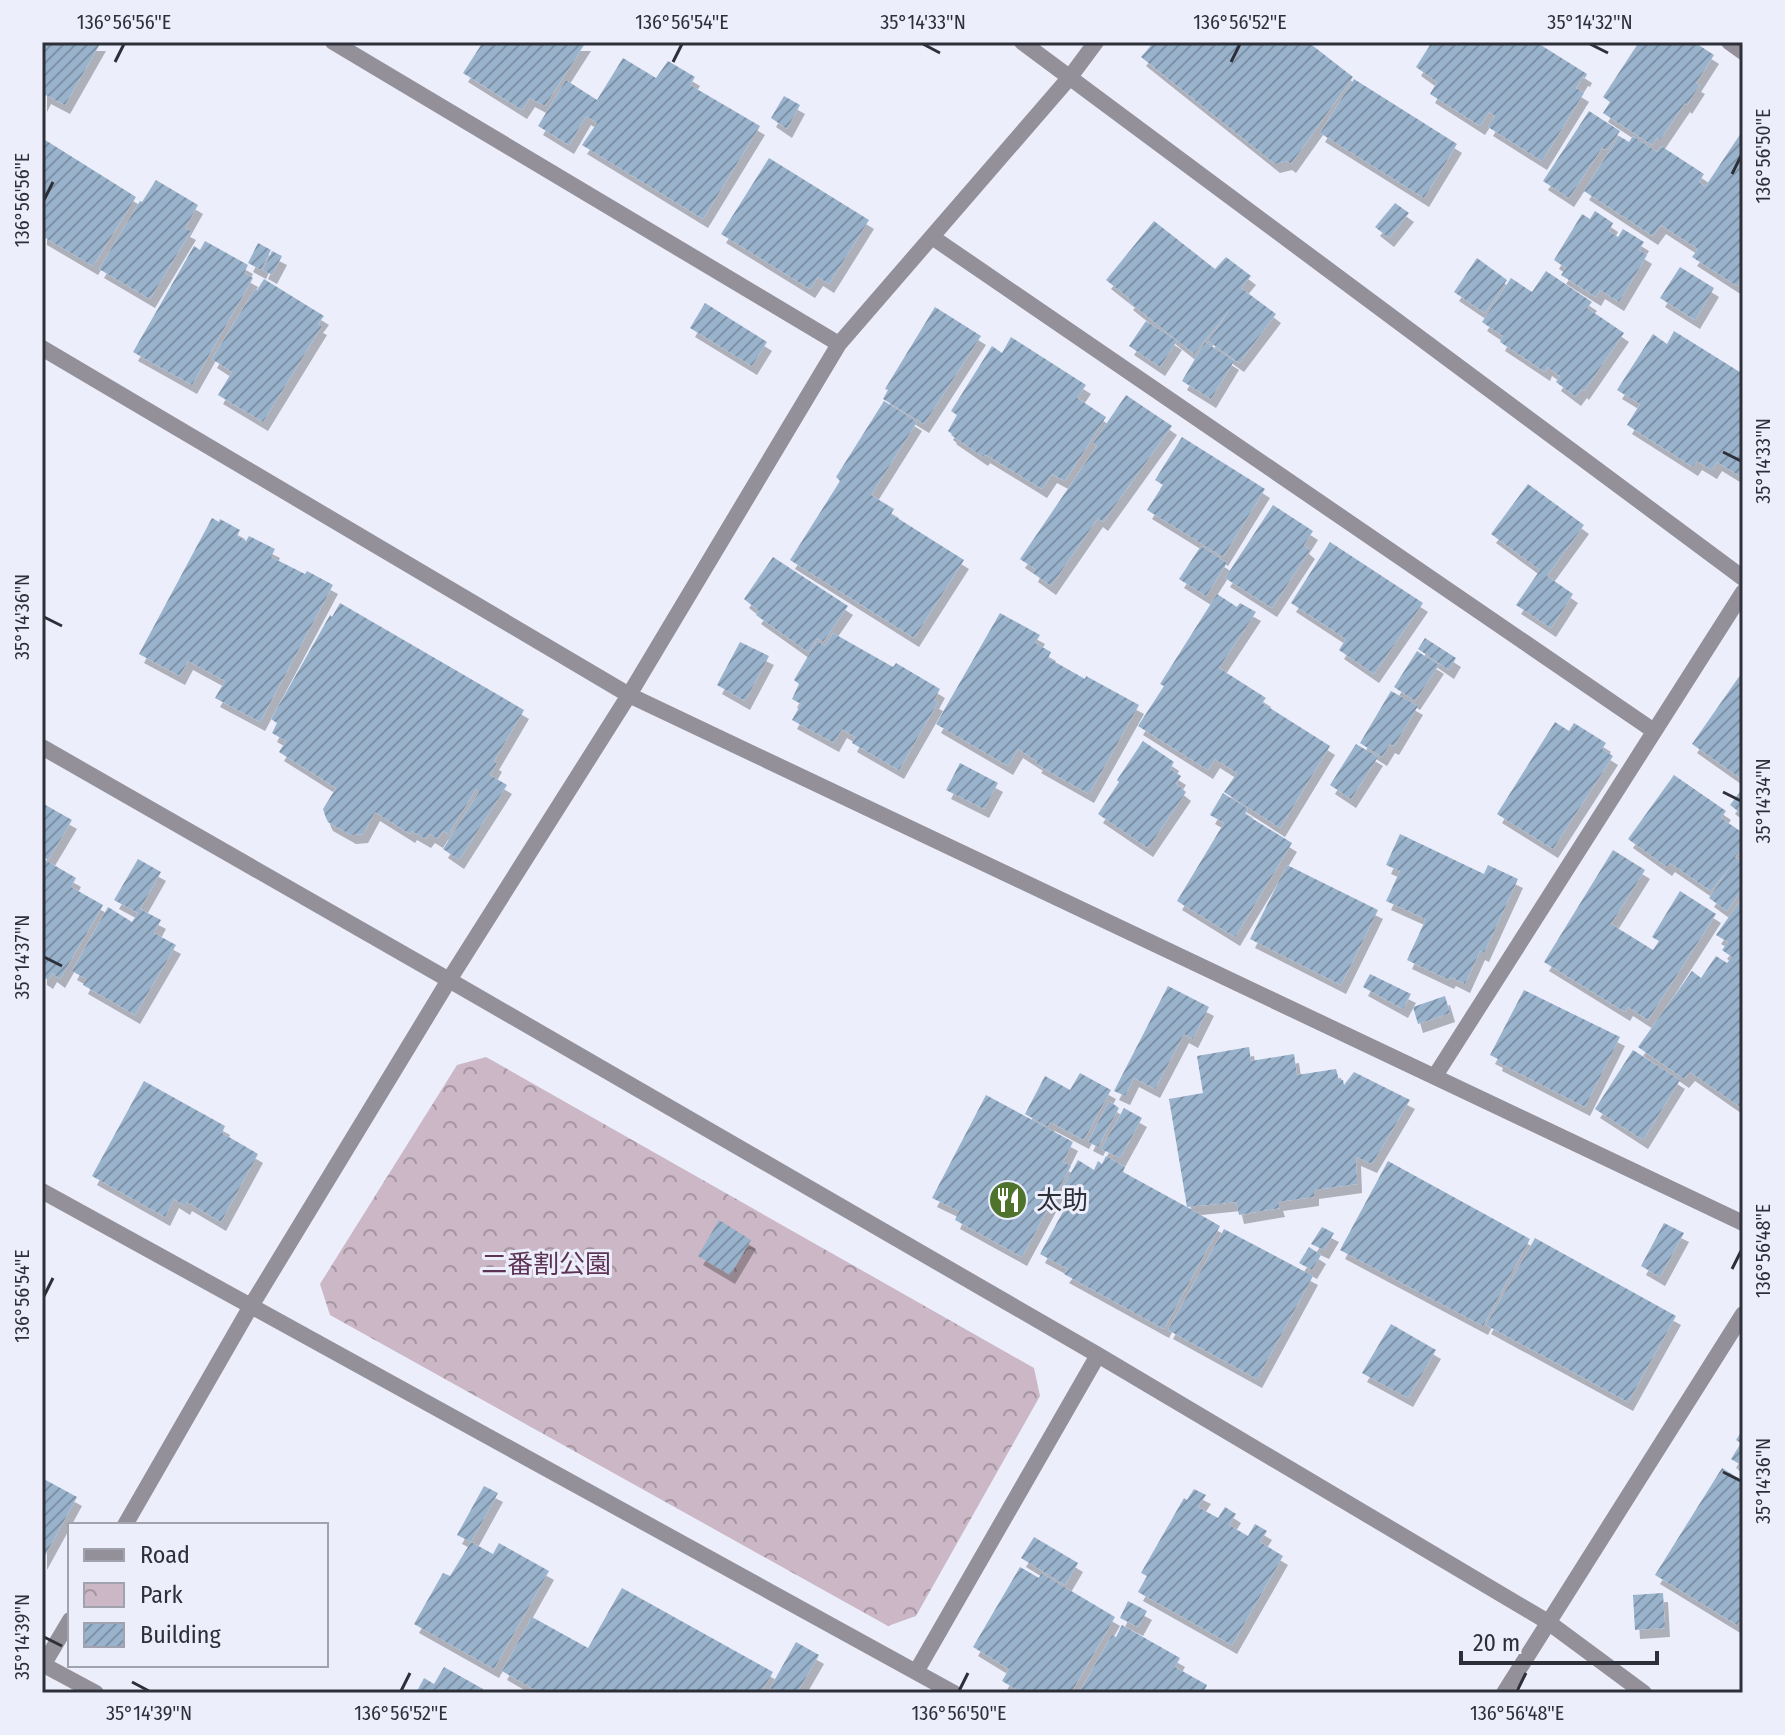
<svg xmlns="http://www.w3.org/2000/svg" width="1785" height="1735" viewBox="0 0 1785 1735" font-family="'Fira Sans Condensed','Noto Sans JP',sans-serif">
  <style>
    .park { fill: url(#park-crowns) }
    .building { fill: url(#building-hatch); filter: url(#shadow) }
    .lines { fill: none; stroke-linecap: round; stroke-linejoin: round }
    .street { stroke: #949099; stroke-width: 16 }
    .ticks { fill: none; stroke: #2e3039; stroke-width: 3 }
    .labels { text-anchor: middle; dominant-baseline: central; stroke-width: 6; stroke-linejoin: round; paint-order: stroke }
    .poi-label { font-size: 26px; fill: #2e3039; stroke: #eceefc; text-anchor: start }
    .park-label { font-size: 26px; fill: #5d3353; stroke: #eceefc }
    .neatline { fill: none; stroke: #2e3039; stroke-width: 3 }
    .ticks-label { font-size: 20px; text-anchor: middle; fill: #2e3039 }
  </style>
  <defs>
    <pattern id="park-crowns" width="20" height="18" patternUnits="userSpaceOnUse" patternTransform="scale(2)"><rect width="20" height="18" fill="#cbb7c5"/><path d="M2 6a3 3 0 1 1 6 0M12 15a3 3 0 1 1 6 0" fill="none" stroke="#a595a1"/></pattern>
    <pattern id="building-hatch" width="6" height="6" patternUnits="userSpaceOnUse" patternTransform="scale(2)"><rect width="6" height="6" fill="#9ab3cc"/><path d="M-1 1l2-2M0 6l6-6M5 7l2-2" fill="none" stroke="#7e92a7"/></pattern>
    <filter id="shadow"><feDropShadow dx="5" dy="9" stdDeviation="0" flood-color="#0004"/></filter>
  </defs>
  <rect width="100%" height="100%" fill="#eceefc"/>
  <path class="park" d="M486,1057l548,311 6,28 -124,220 -28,10 -558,-311 -10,-31 137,-219z"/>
  <path class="building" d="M42,42h59l-36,63 -19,-10 -4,8z
    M483,42h103l-41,64 -15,-8 -8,12 -59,-37z
    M1154,42h154l45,35 -62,87 -4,-3 -12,3 -134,-107z
    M1432,42h104l51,32 -2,4 -2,-1 -7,11 8,5 -42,68 -54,-34 7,-11 -6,-4 -9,14 -50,-32 7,-12 -21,-15z
    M1639,42h55l20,13 -18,28 4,2 -13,20 -2,-2 -25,37 -3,-2 -5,7 -49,-32 7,-11 -7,-5z
    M623,58l33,20 12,-17 27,16 -5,8 70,41 -57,93 -121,-74 15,-22 -11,-7 -17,29 -31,-19 28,-46 31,20z
    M1354,79l103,65 -33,54 -104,-65z
    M784,96l16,9 -13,24 -16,-11z
    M1589,111l31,20 -13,19 -5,-2 -33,50 -26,-17z
    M1743,130v147l-6,9 -45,-29 6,-8 -37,-24 -8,11 -69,-45 35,-55 10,6 4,-6 24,16 4,-6 43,28 -5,8 6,5z
    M42,138l94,59 -43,69 -51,-30z
    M769,158l100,62 -40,64 -11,-7 -8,12 -89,-55z
    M156,180l42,25 -13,23 6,3 -41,68 -51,-30 41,-68 2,1z
    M1395,203l14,10 -20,25 -14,-11z
    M1595,211l18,12 -4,8 9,6 5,-8 21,13 -5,8 8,5 -28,47 -19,-12 -4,7 -35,-22 5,-7 -12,-8 28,-46 8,5z
    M1154,221l61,48 11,-12 25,19 -10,12 35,26 -37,49 -31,-22 24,-34 -38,47 -66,-53 2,-2 -24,-19z
    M205,241l43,24 -4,8 9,5 -61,107 -59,-33 61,-106 6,4z
    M258,243l13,7 -10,20 -13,-7z
    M272,251l10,5 -10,19 -9,-5z
    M1477,258l30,22 -22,33 -31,-21z
    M1680,267l34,21 -19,32 -35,-22z
    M1546,271l46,31 -5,6 37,25 -40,58 -2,-2 -6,8 -20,-15 4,-6 -13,-9 -2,5 -45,-30 3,-6 -21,-14 29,-44 21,14z
    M264,279l60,37 -6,8 4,2 -59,96 -45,-27 14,-23 -20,-13 43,-70 2,1z
    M705,303l62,39 -15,24 -62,-38z
    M935,307l46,29 -57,88 -41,-25 5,-9 -3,-1z
    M1146,321l31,20 -17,26 -31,-21z
    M1674,331l69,43v104l-26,-16 -5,8 -15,-9 -4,6 -66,-42 13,-21 -23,-14 36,-56 14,10z
    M1011,337l75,48 -9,13 29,19 -41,64 -13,-7 -10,15 -57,-35 -2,3 -32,-22 1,-1 -4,-3 9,-16 -6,-4 41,-65 10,7z
    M1205,342l29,19 -23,38 -29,-18z
    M1126,395l46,31 -69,96 -5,-4 -47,68 -18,-13 2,-4 -15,-10 77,-113 -4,-3z
    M884,401l33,21 -46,73 23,14 -3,5 73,46 -50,78 -124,-78 50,-79 -4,-4z
    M1182,437l83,52 -42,68 -76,-47 16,-25 -8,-5z
    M1528,484l56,41 -37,51 26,18 -22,34 -35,-23 24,-35 -49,-36z
    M1273,505l40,26 -9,14 6,5 -38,58 -47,-30z
    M212,518l7,4 1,-3 20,11 -3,6 9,5 3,-5 26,13 -4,8 34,17 2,-3 26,14 -73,137 -45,-24 10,-17 -37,-20 -8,15 -41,-22z
    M1330,542l93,61 -49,71 -35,-24 7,-11 -55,-36z
    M1201,546l26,17 -21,33 -27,-17z
    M773,557l75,49 -25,36 -6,-4 -9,14 -52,-37 3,-4 -15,-12z
    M1217,594l20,13 3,-4 16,9 -37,56 47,30 -4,5 68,43 -50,82 -56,-36 13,-19 -22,-14 -7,11 -70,-44 26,-40 -4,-2z
    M340,603l184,107 -30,51 3,2 -7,12 17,10 -48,75 -16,-11 36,-57 -3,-3 -27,45 -6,-3 -5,8 -8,-5 -4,5 -14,-8 -2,3 -35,-22 -12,22 -12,1 -23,-13 -2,-4 -3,-9 13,-21 -57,-36 7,-11 -14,-8 5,-10 -6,-4 59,-104 2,2z
    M1000,613l40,22 -5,8 16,9 -3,6 37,21 1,-3 53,29 -50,89 -53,-30 2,-2 -20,-13 -10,17 -72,-42z
    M833,633l60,34 3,-4 44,26 -6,11 4,2 -39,68 -47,-27 3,-6 -13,-8 -8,14 -42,-23 9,-16 -9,-5 7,-15 -5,-4 23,-39 8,5z
    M1425,638l31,20 -7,12 -31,-21z
    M740,642l29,14 -24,45 -28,-16z
    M1417,651l22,14 -24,36 -21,-14z
    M1743,671v109l-51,-36z
    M1391,691l27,15 -24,40 -4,-2 -8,13 -22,-14z
    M1555,722l14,9 5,-8 32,20 -4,6 11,7 -60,93 -56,-35z
    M1143,741l31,21 -4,7 11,7 -5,8 10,8 -38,56 -50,-34 21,-32 -2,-2z
    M1356,744l22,13 -27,42 -21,-14z
    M960,763l38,20 -14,26 -38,-19z
    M1674,775l52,36 -5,7 22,15v14l-8,10 8,5v26l-16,23 -18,-13 24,-35 -22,28 -41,-28 -3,4 -39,-28z
    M1743,788v27l-13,-10z
    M1223,793l25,16 -3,5 47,29 -57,94 -58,-36 47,-78 -14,-8z
    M42,803l30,17 -24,40 -6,-4z
    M1400,834l84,40 4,-9 30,14 -34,74 -4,-2 -15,33 -14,-7 -2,3 -42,-20 19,-41 -40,-18 14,-30 -14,-6z
    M1613,850l32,20 -34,54 42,26 6,-9 -7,-4 28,-46 36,23 -68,106 -20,-13 -3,5 -81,-50z
    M42,858l34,20 -5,9 32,18 -43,74 -8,-6 -4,7 -6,-4z
    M138,859l23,13 -21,37 21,11 -7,13 22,12 -41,70 -52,-30 3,-6 -14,-8 36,-64 24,15 6,-9 -24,-13z
    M1287,865l91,45 -37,75 -91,-46z
    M1743,897v212l-53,-37 -6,7 -46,-32 54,-76 9,7 15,-22 11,7 5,-6 -10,-7 6,-8 -12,-7z
    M1370,974l41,20 -8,15 -40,-22z
    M1168,986l41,21 -16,32 -9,-5 -29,55 -21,-11 -9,18 -11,-5z
    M1524,990l96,47 -35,70 -88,-45 1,-3 -8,-4z
    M1445,996l5,17 -32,11 -5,-17z
    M1249,1047l2,14 43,-7 3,21 39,-6 3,11h4l1,5 10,-13 56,28 -38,64 -16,-7 1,27 -43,6v7l-36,5 2,6 -41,7 -3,-13 -49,5 33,19 -56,103 -100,-55 4,-5 -28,-15 32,-59 -10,-6 16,-29 16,10 4,-9 4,3 4,-8 19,11 -2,5 64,35 -18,-108 34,-6 -6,-37z
    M1633,1050l47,30 -37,60 -48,-31z
    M1080,1073l31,17 -27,50 -34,-18 -2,5 -23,-13 20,-38 25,14z
    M144,1081l81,45 -3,7 36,21 -37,68 -34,-20 -2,4 -11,-7 -9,18 -73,-41z
    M986,1095l87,47 -10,20 8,4 -49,91 -67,-37 4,-9 -27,-13z
    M1109,1101l10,7 -21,39 -10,-5z
    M1124,1108l18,10 -22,40 -19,-9z
    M1388,1161l142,78 -47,87 -143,-76z
    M719,1220l32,20 -21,35 -32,-19z
    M1664,1223l20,10 -24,44 -19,-11z
    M1322,1227l12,6 -10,17 -13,-6z
    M1224,1229l89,47 -56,103 -89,-49z
    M1535,1238l141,78 -48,86 -142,-77z
    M1309,1247l12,8 -9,15 -13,-7z
    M1391,1324l45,26 -28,48 -46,-25z
    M1743,1429v44l-5,-3 3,-5 -10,-6 10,-16 -5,-3z
    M1722,1468l21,13v135l-6,9 -82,-50z
    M42,1478l35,19 -35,64z
    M484,1486l14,7 -27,49 -14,-7z
    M1194,1489l12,6 -8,12 20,11 7,-11 11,7 -7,11 19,11 7,-12 12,7 -7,11 23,14 -51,89 -94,-53 9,-16 -6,-3 43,-75 3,2z
    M1034,1537l44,26 -13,22 -44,-27z
    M471,1542l22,12 6,-11 50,28 -55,98 -80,-45 29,-51 7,3z
    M1020,1567l19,11 2,-5 74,44 -44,76h-49l-20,-12 7,-12 -36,-22z
    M622,1588l151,84 -12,21h-221l-38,-22 30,-54 56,31z
    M1663,1593l2,35 -30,2 -2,-35z
    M1128,1601l19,10 -9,16 -18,-9z
    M1122,1625l58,33 -5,9 32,18 -4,8h-124l33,-58 4,2z
    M796,1642l23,13 -22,38h-18l-9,-5z
    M444,1667l39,22 -2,4h-65l8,-15 10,6z"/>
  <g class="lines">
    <path class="street" d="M333,42l506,302
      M1022,42l721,536
      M1729,42l14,10
      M932,237l722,494
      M42,348l587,347 1114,528
      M42,747l407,233 649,375 450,267 96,71
      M1435,1076l308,-484
      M42,1191l912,502
      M125,1525l126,-219 198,-326 180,-285 210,-351 231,-267 26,-35
      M42,1664l54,29
      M42,1667l28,-47
      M916,1672l182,-317
      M1504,1693l239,-379"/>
  </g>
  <path class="ticks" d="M923,44l17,9M1590,44l18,9M115,62l9,-18M673,62l9,-18M1231,62l9,-18M1732,174l9,-18M44,200l9,-18M1723,452l18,9M44,617l18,9M1723,792l18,9M44,957l18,9M1732,1269l9,-18M44,1296l9,-18M1723,1472l18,9M44,1637l18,9M132,1682l17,9M401,1691l9,-18M959,1691l9,-18M1517,1691l9,-18"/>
  <defs>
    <symbol id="restaurant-disc" viewBox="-11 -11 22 22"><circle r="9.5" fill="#4e732c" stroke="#eceefc"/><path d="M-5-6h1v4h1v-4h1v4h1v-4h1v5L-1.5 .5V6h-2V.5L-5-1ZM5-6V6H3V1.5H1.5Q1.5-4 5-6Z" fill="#fff"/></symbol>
  </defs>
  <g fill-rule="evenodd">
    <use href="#restaurant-disc" x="986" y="1178" width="44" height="44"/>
  </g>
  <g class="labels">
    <g class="poi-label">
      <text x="1036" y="1200">太助</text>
    </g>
    <g class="park-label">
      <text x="546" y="1264">二番割公園</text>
    </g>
  </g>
  <rect width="1785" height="1735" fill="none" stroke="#eceefc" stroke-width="88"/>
  <rect x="68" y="1523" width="260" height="144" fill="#eceefc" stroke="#a0a2ae" stroke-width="2"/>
  <rect x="84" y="1549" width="40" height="12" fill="#949099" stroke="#a0a2ae" stroke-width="2"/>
  <text x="140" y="1563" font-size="24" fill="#2e3039">Road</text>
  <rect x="84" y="1583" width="40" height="24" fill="url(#park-crowns)" stroke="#a0a2ae" stroke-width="2"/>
  <text x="140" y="1603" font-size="24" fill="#2e3039">Park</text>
  <rect x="84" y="1623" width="40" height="24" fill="url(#building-hatch)" stroke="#a0a2ae" stroke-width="2"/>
  <text x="140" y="1643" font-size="24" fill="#2e3039">Building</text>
  <path d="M1461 1651v12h196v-12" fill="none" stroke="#2e3039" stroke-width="4"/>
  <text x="1473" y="1651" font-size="24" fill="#2e3039" stroke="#eceefc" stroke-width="6" paint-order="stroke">20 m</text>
  <rect x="44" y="44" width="1697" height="1647" class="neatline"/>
  <g class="ticks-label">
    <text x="124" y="29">136°56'56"E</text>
    <text x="682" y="29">136°56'54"E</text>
    <text x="923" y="29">35°14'33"N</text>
    <text x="1240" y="29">136°56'52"E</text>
    <text x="1590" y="29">35°14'32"N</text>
    <text transform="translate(1763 156) rotate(-90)" y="7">136°56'50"E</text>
    <text transform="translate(22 200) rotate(-90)" y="7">136°56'56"E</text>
    <text transform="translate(1763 461) rotate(-90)" y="7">35°14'33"N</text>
    <text transform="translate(22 617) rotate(-90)" y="7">35°14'36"N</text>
    <text transform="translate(1763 801) rotate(-90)" y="7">35°14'34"N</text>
    <text transform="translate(22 957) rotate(-90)" y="7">35°14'37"N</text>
    <text transform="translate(1763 1251) rotate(-90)" y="7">136°56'48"E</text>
    <text transform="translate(22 1296) rotate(-90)" y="7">136°56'54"E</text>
    <text transform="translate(1763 1481) rotate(-90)" y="7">35°14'36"N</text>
    <text transform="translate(22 1637) rotate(-90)" y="7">35°14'39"N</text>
    <text x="149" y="1720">35°14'39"N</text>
    <text x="401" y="1720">136°56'52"E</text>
    <text x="959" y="1720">136°56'50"E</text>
    <text x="1517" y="1720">136°56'48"E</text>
  </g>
</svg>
